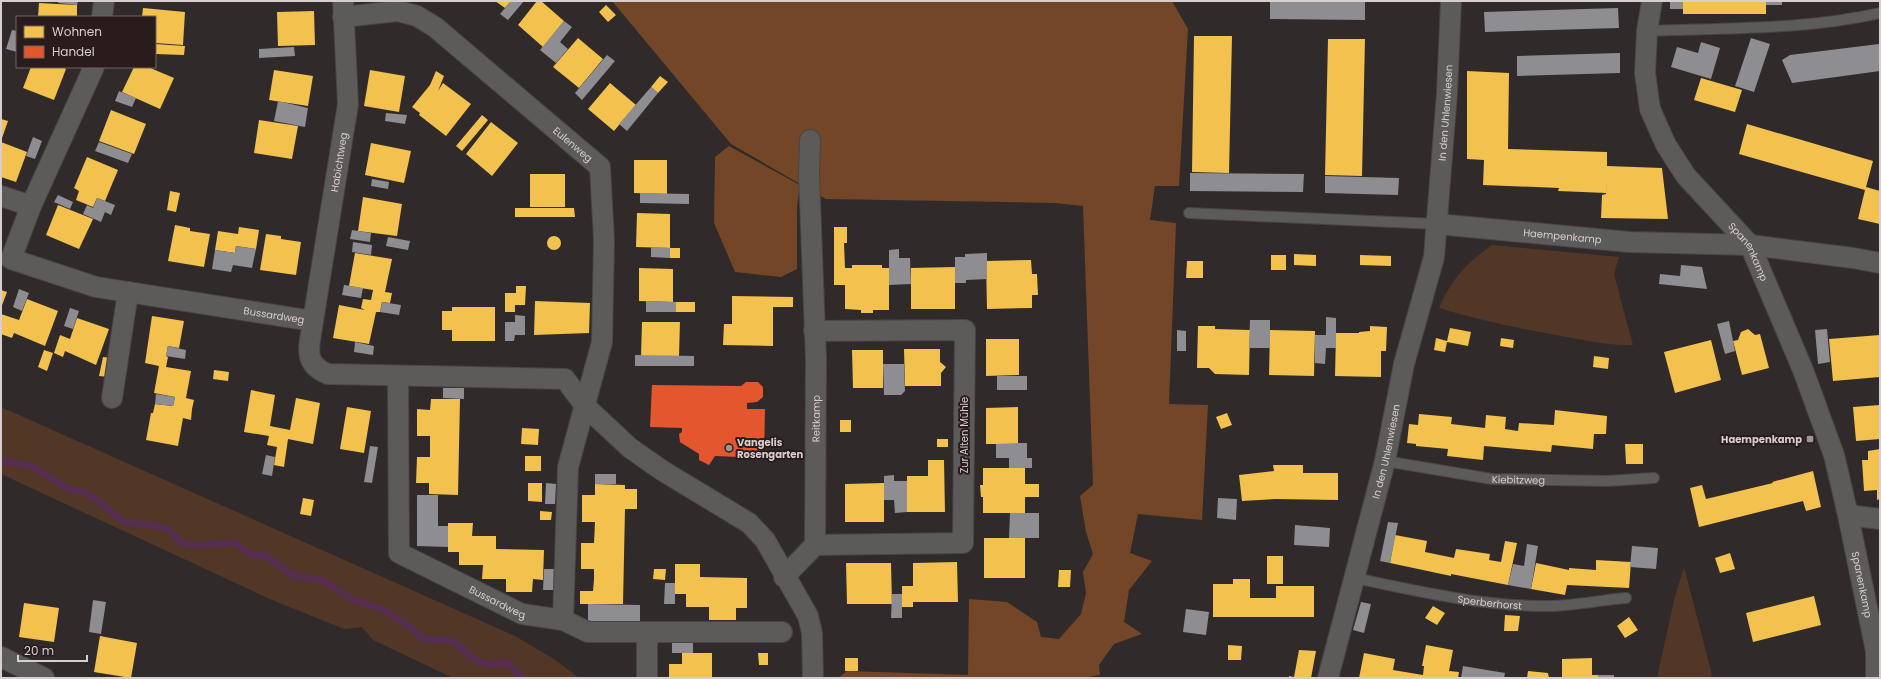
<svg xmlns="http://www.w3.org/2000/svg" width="1881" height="679" viewBox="0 0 1881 679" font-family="Poppins,sans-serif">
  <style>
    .green { fill: #523726 }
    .forest { fill: #724626 }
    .homes { fill: #f2c14e }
    .shops { fill: #e4572e }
    .industry { fill: #8d8d92 }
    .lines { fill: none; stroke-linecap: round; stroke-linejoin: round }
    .stream { stroke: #572e50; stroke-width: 7 }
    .service-casing { stroke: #4a4545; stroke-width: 12 }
    .minor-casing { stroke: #4a4545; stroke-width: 22 }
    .service { stroke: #5d5a5a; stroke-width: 10 }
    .minor { stroke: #5d5a5a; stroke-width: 20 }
    .poi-dot { fill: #9d9595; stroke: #2a1c1d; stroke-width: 1.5 }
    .labels { text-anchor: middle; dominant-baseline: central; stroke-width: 4; stroke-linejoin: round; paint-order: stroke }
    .street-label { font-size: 10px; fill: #d8cecf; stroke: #2a1c1d }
    .poi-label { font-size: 10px; font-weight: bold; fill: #d8cecf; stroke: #2a1c1d; text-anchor: end }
  </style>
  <rect width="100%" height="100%" fill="#302a2a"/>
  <path class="green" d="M1492,245l127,12 -5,17 19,71c-24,1 -48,-5 -72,-9 -41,-7 -82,-16 -122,-28 12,-29 28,-45 53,-63z
    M1,407l514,229 39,23 25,19h-126l-80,-38 -11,-13 -18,2 -72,-29 -271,-126z
    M1684,567l27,104 1,7h-55l18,-82z"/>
  <path class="forest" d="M612,1h560l16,28 -9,157h-24l-5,34 26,3 -7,181 39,1 -6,115 -64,-6 -8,39 22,8 -23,29 -5,32 18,12 -28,10 -15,21 1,10 -18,3h-244l9,-7 121,4 1,-76 38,3 30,20 4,15 18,2 22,-25 5,-21 -3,-21 10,-18 -7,-22 -6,-36 13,-11 -10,-279 -28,-3 -229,-4 -95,-55z
    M729,146l71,39 -3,21v63l-16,8 -46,-5 -21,-49 1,-66z"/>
  <path class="homes" d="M495,1h16l-6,7z
    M537,1h4l23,20 -21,26 -25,-22z
    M1683,1h83v13h-83z
    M39,3l38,2v12h-39z
    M606,5l10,10 -8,7 -9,-10z
    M143,8l42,4 -2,33 -28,-2v-26h-13z
    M314,11l1,34 -37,1 -1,-34z
    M1194,36h38l-3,137 -37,-1z
    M578,38l25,21 -24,29 -26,-21z
    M1328,39h37l-3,137 -37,-1z
    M155,44l30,2 -1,9 -29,-1z
    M31,67h32l3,2 -12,31 -31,-12z
    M134,67h14l26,11 -14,31 -38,-17z
    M274,70l39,6 -5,30 -39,-6z
    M370,70l35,6 -6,36 -35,-6z
    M436,71l8,5 -6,15 5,-8 28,21 -25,32 -27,-21 1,-2 -8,-6 18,-22z
    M1467,71l42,2 -1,76 99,3v14l55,2 6,51 -67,-1 1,-23 4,-1 1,-21 -1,20 -48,-2 1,-3 -76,-3 1,-25 -17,-1z
    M660,76l8,6 -10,11 -7,-6z
    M1701,78l41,12 -7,22 -41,-12z
    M610,83l26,22 -22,26 -26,-22z
    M111,110l35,14 -12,30 -35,-13z
    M482,115l6,5 -26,31 -6,-5z
    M1,119l7,2 -7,20z
    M259,120l39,6 -6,33 -38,-6z
    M491,122l27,21 -26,33 -26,-22z
    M1747,124l126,37 -7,26 14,4v33l-22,-5 7,-29 -126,-36z
    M1,142l26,10 -11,30 -15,-5z
    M371,143l40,8 -7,32 -39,-8z
    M87,157l31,13 -13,31 -8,-3 -4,9 -17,-7 3,-9 -5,-3z
    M634,160h33v34l-33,-1z
    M530,174h35v33h-35z
    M170,191l10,2 -4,19 -9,-2z
    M363,197l39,7 -5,32 -39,-5z
    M58,205l35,14 -14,30 -33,-14z
    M515,208h59l1,9h-60z
    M637,213l33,1v34l-34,-1z
    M175,225l15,3v3l20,3 -6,33 -36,-6z
    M239,227l20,3 -3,19 -20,-3 -1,7 -20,-3 3,-19 20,3z
    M834,227h13v16h-3l1,25h7v-3h30v3h7v42h-16v3h-12v-3l-16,-1v-24h-11z
    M266,234l15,2v3l20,3 -5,33 -36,-5z
    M547 243a7 7 0 1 1 14 0a7 7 0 1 1-14 0Z
    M670,248h10v10h-10z
    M355,253l37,6 -7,33 7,1 -2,10 -8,-1 -2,10h-4l-7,32 -36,-6 6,-33 26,5 -4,-2 2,-9 8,1 2,-10 -24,-4z
    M1294,254l22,1v11l-22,-1z
    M1271,255h15v15h-15z
    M1360,255l31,1v10l-31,-1z
    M1031,260l1,14h5l1,21h-6v13l-45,1 -1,-48z
    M1187,261h16v17h-17z
    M955,267v42h-44v-41z
    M639,268l34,1v33l-34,-1z
    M516,286h10l-1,19h-10v7h-10v-19h11z
    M1,290l6,2 -6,16z
    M732,296l61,1v10h-20v39l-50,-1 1,-21h8z
    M27,299l31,12 -13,35 -31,-13 -2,5 -11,-4v-20l18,6z
    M535,301l55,2 -1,30 -55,2z
    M676,302h19v10h-19z
    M452,307h43v34h-43v-11h-10v-19h10z
    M152,316l32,5 -5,27 -11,-2 -2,10 2,1 -2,10 25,4 -5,27 8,2 -2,9 -1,11 -8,-2 -5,28 -32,-6 5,-27h2l2,-9 18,2 2,-9 -21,-4 5,-27 -14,-3z
    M77,318l32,11 -13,36 -31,-14 -2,6 -9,-4 6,-18 10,4z
    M642,322h38l-1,34h-38z
    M1198,326h17v3l35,1 -1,45 -34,-1 -6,-6h-12z
    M1370,326l17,1 -1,24h-5v26l-46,-1 1,-43h23v-1l11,-1z
    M1450,328l21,4 -3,14 -21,-4 -2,10 -11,-2 2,-12 11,3z
    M1748,329l7,6 5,-1 9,34 -27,7 -9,-34 5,-1 3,-8z
    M1270,330l45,1 -1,45 -45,-1z
    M1880,335v42l-47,4 -4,-42z
    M1501,338l13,2 -1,8 -13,-2z
    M986,339h33v36l-33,1z
    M1711,340l10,40 -46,13 -11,-41z
    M904,349h36v13l6,5 -5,6v13h-36z
    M44,350l9,3 -6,18 -9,-4z
    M852,350h31v38h-30z
    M1594,356l15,2 -1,11 -15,-2z
    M103,357l9,1 -3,19 -10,-1z
    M214,370l15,2 -1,9 -15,-2z
    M251,390l24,5 -5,31 20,4 6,-32 24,5 -7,41 -25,-5 -4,28 -10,-2 3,-18 -10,-2 2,-9 -25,-4z
    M431,399h29l-2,96 -29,-1v-11h-13l1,-26h13v-21h-13v-27l13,1z
    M1880,405v34l-24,2 -3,-34z
    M347,407l24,4 -7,42 -24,-4z
    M1018,407v37h-32v-36z
    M1555,410l52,6 -1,18h-12l-1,15 -41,-4 -1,7 -67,-6 -1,14 -36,-4 1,-7 -32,-3v-2l-9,-1 2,-19 9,1 1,-11 33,3 -1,7 34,4 1,-13 20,2 -1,12 13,2 1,-8 35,2z
    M1227,413l5,12 -11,4 -5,-12z
    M840,420h11v12h-11z
    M522,428l17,1 -1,16 -17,-1z
    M937,439h11v8h-11z
    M1625,444h18v20h-17z
    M1880,449v50l-3,1v-10l-13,1 -2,-31h6v-9z
    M525,456h16v15h-16z
    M928,460h16l1,52h-38v-36h21z
    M1273,465h30v8h35v27l-62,-1 -34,2 -3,-26 35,-4z
    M983,468h42v16h14v13h-14v16h-42v-16h-2l-1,-12h3z
    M1813,471l8,36 -15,4 -3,-10 -104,26 -9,-39 12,-3 4,14 67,-16 -1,-1z
    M528,483h14v19l-14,-1z
    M884,483v39h-39v-38z
    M595,484l30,1v4h12v20h-12l-2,95h-43v-13h13l1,-11v-11h-13v-26h13l1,-21h-13v-27h13z
    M303,498l11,2 -3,16 -11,-2z
    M540,511l12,1 -1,8h-11z
    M448,523h25l-1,13h24v13l48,1 -1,30 -10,-1 -1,13h-26v-13h-24l1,-14h-24v-13h-11z
    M1395,535l32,6 -2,11 29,6 2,-9 34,5 -1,6 12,2 4,-21 12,2 -9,42 -57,-11v2l-61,-13z
    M984,538h41v40h-41z
    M1730,553l5,16 -15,4 -5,-15z
    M1267,556h16v28h-16z
    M1596,560l35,2 -2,26 -62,-3 -2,10 -34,-6 5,-26 33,7v-2l27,2z
    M957,562l1,40h-45v5h-11v-21h11v-23z
    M846,563h45l1,41h-45z
    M675,564h25v13l47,1v30h-11v12h-27v-13h-23v-13h-11z
    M654,569h12l-1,11 -12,-1z
    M1059,570h12l-1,17h-12z
    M1233,579h17v19h26v-12h38v31h-101v-33h20z
    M1814,596l7,29 -68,17 -7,-29z
    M24,603l35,5 -5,34 -35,-5z
    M1433,606l12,7 -8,12 -12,-7z
    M1505,615l15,1 -2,15h-14z
    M1629,617l9,13 -13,8 -8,-12z
    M100,636l37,7 -6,35 -37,-6z
    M1228,645l14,1 -1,14h-13z
    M1426,645l27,5 -4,21 10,1 -1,6h-99l5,-25 31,6 -2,11 30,5 1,-9h-2z
    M1299,650l17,1 -5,27h-22v-2l5,1z
    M682,653h30v25h-43v-14h13z
    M758,653h10v12h-9z
    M845,658h13v13h-13z
    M1592,658v17h6v3h-36v-19z
    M1528,671l20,2 1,5h-22z"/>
  <path class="shops" d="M746,382h12l5,5v10l-6,5 -10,1v6h18l-1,49 -49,-2 -6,9 -10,-5v-6l-19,-12 -1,-8 3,-2v-4l-32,-1 2,-42 89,1z"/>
  <path class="industry" d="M58,1h20l-1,4 -19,-2z
    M511,1h13l-16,19 -8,-6z
    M1270,1h95v19l-95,-1z
    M1670,1h13v8h-13z
    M1766,1h16v4h-16z
    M1618,8l1,20 -134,4 -1,-20z
    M564,21l8,6 -12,15 8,7 -12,14 -16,-13z
    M12,30l5,1v21l-11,-3z
    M1751,38l19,6 -16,48 -19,-6z
    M1701,42l19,6 -9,31 -40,-12 6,-20 21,6z
    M1879,44l1,27 -88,12 -10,-23 8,-5z
    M294,47l1,9 -36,2v-9z
    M1620,53v20l-103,3v-20z
    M607,55l8,6 -33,39 -7,-7z
    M651,87l7,6 -31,38 -8,-7z
    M119,91l17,7 -4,9 -17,-6z
    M278,101l30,7 -3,19 -31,-6z
    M386,113l21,2 -2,9 -20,-3z
    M33,137l9,4 -7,18 -9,-3z
    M99,142l33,12 -4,9 -33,-12z
    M1190,173l114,1 -1,18 -113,-1z
    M1325,176l74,2 -1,17 -73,-2z
    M372,179l17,3 -1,7 -17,-3z
    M640,193l49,1v10l-49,-1z
    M58,195l15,7 -3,7 -16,-7z
    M97,198l18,7 -4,10 -6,-3 -4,10 -18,-8 4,-9 6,3z
    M352,230l19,3 -1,9 -20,-3z
    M388,237l22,4 -2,9 -22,-4z
    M353,242l19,3 -1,10 -19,-3z
    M236,246l20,3 -4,19 -19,-3 -2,7 -19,-3 3,-19 20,3z
    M651,247l19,1v10l-19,-1z
    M899,249v9h11l1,26 -22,1v-35z
    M987,253v26l-21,1v3h-11v-26h10v-3z
    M1681,265l21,2 5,22 -48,-5 1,-10 20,2z
    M344,285l19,3 -2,10 -19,-3z
    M19,289l10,4 -7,18 -9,-4z
    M646,301l30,1v10h-30z
    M382,302l19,3 -2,10 -19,-3z
    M70,308l9,3 -6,18 -9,-3z
    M515,315l10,1v19h-10l-1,6h-9v-19h10z
    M1326,317l10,1v30h-10l-1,16 -10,-1v-28h11z
    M1250,320h20v28h-21z
    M1729,321l6,30 -10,3 -8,-30z
    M1827,329l3,33 -12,2 -3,-34z
    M1177,330l9,1v20h-9z
    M355,342l19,4 -1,9 -19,-3z
    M168,346l18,4 -1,9 -19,-3z
    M635,355l59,1v10h-59z
    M883,364h21l1,27 -4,4h-17z
    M997,376h30v14h-30z
    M443,388h21v11l-21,-1z
    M156,394l19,3 -2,9 -18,-2z
    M1018,443h9v15h5v10h-23v-10h-13v-14z
    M370,446l8,1 -6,36 -8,-1z
    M266,455l9,2 -3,19 -10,-2z
    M595,474h21v10h-21z
    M894,475v6h13v31l-12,1 -1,-13h-10v-24z
    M546,483l10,1 -1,20h-10z
    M417,495h21v31h10v21l-31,-1z
    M1218,498l19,1 -1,21 -19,-2z
    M1010,513h29v25h-30z
    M1388,522l10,1 -8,40 -10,-2z
    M1295,525l35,3 -1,19 -35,-2z
    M1527,544l11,2 -7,43 -23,-4 5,-21 11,2z
    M1632,546l26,2 -2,21 -26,-2z
    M544,569h10v21h-11z
    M665,583h10v21h-11z
    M892,594h10v24h-11z
    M93,600l13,2 -5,32 -12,-2z
    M1361,602l10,2 -7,29 -11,-3z
    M588,604l52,1v20h-52z
    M1186,609l23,3 -3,23 -23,-3z
    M672,642h21v11h-21z
    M1463,666l42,7 -1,5h-43z
    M1598,675h16v3h-16z"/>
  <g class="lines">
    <path class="stream" d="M1,461l31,5 38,24 11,1 16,9 26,21 44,7 16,16 24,1 27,-2 17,12h13l30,21 28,4 29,19 33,11 23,15 16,14 30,2 23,20 14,4 17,-2 16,15"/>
    <defs>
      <g id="service">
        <path d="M1647,31c78,-3 157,-1 233,-18"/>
        <path d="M1189,213l248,11"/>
        <path id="s1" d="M1385,461l107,18 115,2 47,-3"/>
        <path id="s2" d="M1355,578c65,14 131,29 198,28 24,-1 49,-6 73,-8"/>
      </g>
      <g id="minor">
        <path id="s3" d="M1652,1l-5,30 -2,42 5,36 16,36 20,31 64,69 53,125 31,85 14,60 28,136v27"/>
        <path d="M102,17l2,-16"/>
        <path id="s4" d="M343,17l55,-6 19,5 18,11 165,140 4,73 -2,102 -34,125 -5,153"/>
        <path id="s5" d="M1,196l30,10 -20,53 85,28 217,34c-3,24 -12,42 15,53l237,5 20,27 45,42 33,23 86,52 16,17 43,76 4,17 1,45"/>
        <path d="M31,206l63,-139"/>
        <path id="s6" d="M1437,224l192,18 121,3 103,13 27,5"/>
        <path id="s7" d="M313,321l35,-217 -5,-103"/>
        <path d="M814,331l151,-1 -2,213 -148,2"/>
        <path id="s8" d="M398,377l1,176 123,61 41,6 25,12h194"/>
        <path d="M112,398l16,-106"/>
        <path d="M1848,515l32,4"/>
        <path id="s9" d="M784,577l31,-32 1,-186 -7,-184 1,-35"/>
        <path d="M647,633v45"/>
        <path d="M1,657l43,21"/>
        <path id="s10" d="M1328,678l57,-217 19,-97 30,-107 13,-164 4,-92"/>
      </g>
    </defs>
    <use href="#service" class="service-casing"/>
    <use href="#minor" class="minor-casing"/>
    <use href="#service" class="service"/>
    <use href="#minor" class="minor"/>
  </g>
  <g class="poi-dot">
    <rect x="1806" y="435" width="8" height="8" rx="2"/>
    <circle cx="729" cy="448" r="4"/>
  </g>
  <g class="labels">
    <g class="street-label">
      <text stroke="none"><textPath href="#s10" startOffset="579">In den Uhlenwiesen</textPath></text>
      <text stroke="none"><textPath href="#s4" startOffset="277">Eulenweg</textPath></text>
      <text stroke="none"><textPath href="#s7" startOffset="161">Habichtweg</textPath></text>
      <text stroke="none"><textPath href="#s6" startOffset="126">Haempenkamp</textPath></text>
      <text stroke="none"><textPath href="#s3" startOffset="284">Spanenkamp</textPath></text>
      <text stroke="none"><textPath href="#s5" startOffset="358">Bussardweg</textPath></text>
      <text stroke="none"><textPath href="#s9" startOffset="171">Reitkamp</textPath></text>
      <text transform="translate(964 435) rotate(-90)">Zur Alten Mühle</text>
      <text stroke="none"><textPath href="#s10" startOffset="234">In den Uhlenwiesen</textPath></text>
      <text stroke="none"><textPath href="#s1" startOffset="135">Kiebitzweg</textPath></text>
      <text stroke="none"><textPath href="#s3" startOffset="638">Spanenkamp</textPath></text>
      <text stroke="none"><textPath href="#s8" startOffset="286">Bussardweg</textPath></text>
      <text stroke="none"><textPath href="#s2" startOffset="137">Sperberhorst</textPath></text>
    </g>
    <g class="poi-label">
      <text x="1802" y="439">Haempenkamp</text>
      <text x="737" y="442" text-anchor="start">Vangelis<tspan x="737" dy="12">Rosengarten</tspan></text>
    </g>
  </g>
  <rect width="1881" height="679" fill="none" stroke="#d8cecf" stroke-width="4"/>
  <rect x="16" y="16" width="140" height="52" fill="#2a1c1d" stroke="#706364"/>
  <rect x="24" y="26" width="20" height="12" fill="#f2c14e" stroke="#706364"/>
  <text x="52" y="36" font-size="12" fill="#d8cecf">Wohnen</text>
  <rect x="24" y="46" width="20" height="12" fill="#e4572e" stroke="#706364"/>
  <text x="52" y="56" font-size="12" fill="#d8cecf">Handel</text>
  <path d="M18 655v6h69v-6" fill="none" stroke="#d8cecf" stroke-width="2"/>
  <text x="24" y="655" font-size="12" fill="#d8cecf" stroke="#2a1c1d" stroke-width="3" paint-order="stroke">20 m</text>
</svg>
